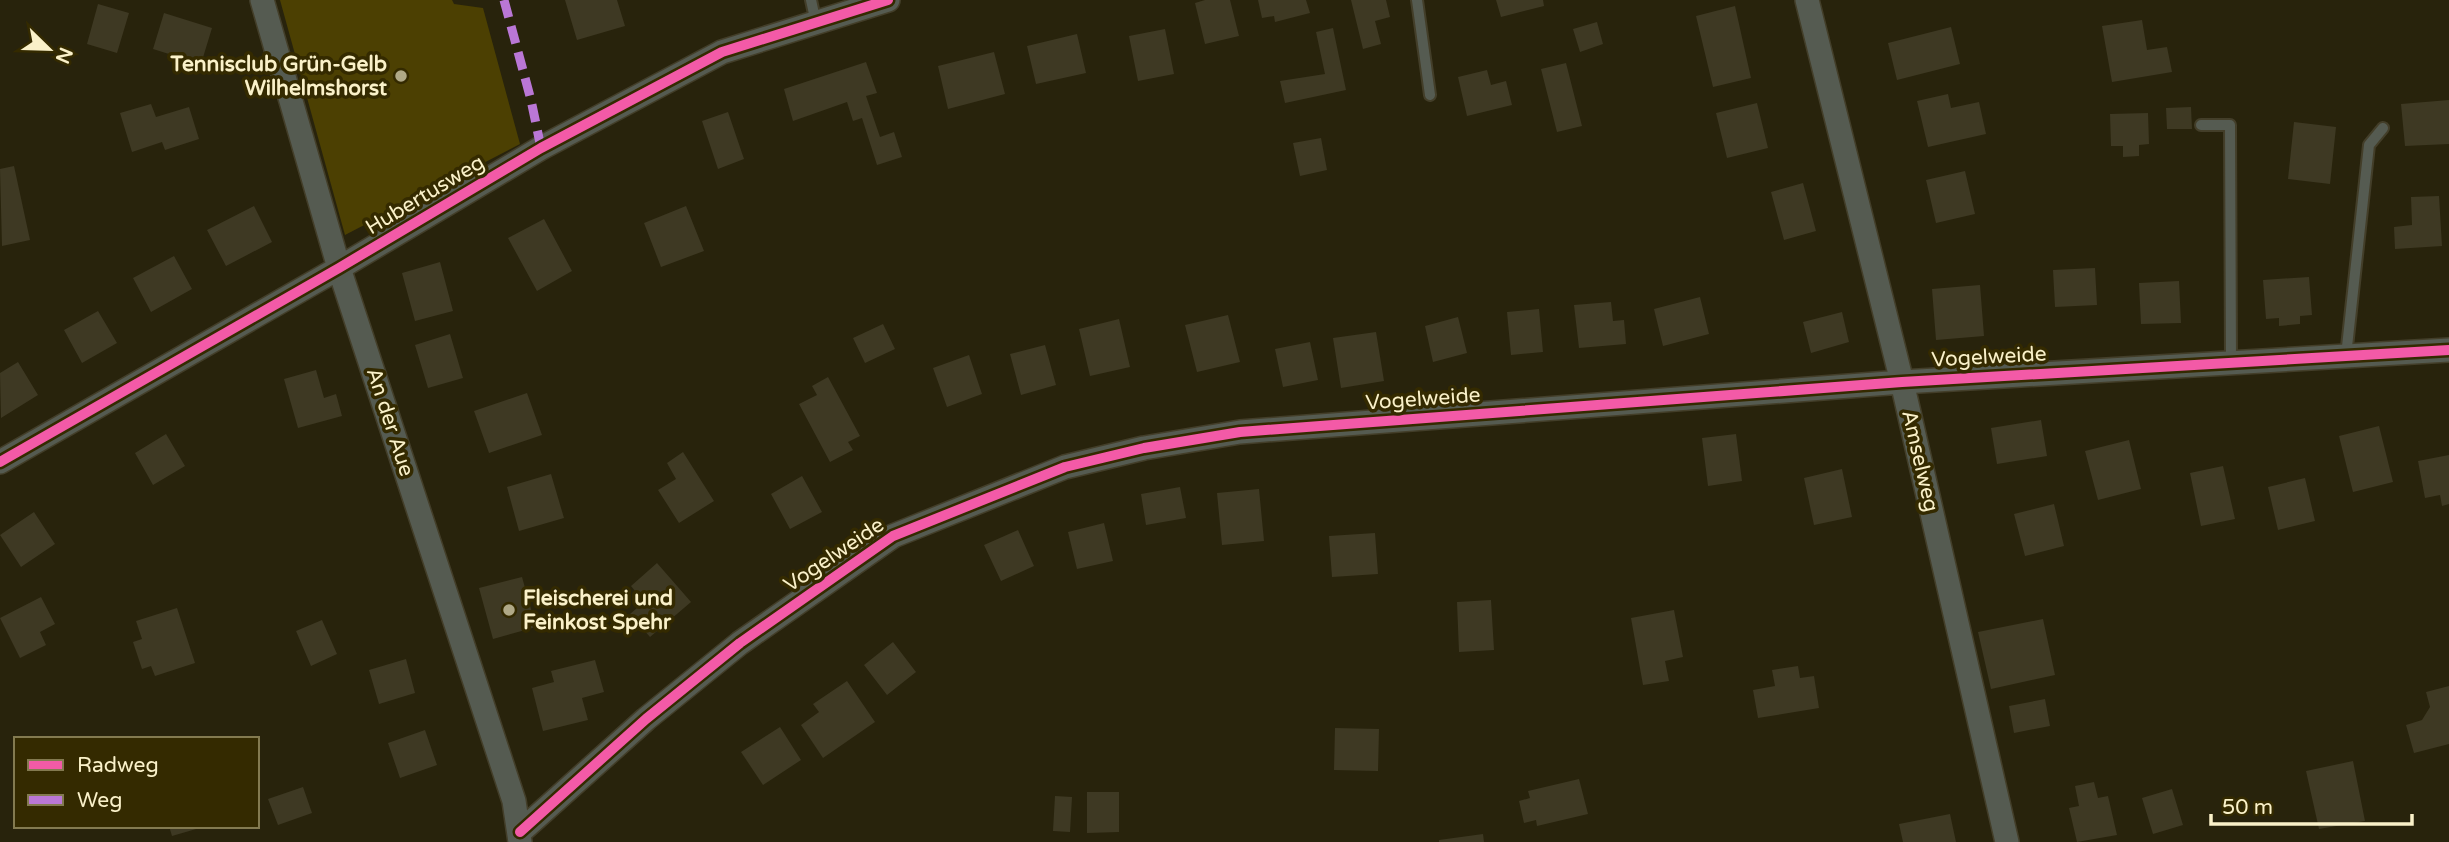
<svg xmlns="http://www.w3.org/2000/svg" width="2449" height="842" viewBox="0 0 2449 842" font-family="'Varela Round',sans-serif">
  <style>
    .green { fill: #4c4002 }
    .building { fill: #3e3923 }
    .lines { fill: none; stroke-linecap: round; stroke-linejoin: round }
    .lane-casing { stroke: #433e29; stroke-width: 14 }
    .street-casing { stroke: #433e29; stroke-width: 26 }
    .lane { stroke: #555b51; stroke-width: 10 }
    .street { stroke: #555b51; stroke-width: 23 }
    .quiet { stroke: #ba77d6; stroke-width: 9; stroke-dasharray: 18 9; stroke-linecap: butt }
    .cycleway-casing { stroke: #342a00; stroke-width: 15 }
    .cycleway { stroke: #f35aa7; stroke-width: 10 }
    .poi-dot { fill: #b0a987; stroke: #342a00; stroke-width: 2.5 }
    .labels { text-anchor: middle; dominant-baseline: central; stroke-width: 7; stroke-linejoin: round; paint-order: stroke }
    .poi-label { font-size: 21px; font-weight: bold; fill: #faf1c9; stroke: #342a00; text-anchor: end }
    .street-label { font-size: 21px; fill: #faf1c9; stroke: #342a00 }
  </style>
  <rect width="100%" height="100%" fill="#28230c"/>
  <path class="green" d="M280,0h172l2,4 29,4 37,136 -175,91z"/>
  <path class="building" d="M565,0h52l8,26 -48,14z
    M1205,0h25l9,36 -34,8 -10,-41z
    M1258,0h48l4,13 -35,9 -1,-6 -12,2z
    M1351,0h35l4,17 -15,4 6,23 -18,5z
    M1496,0h47l1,6 -43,11z
    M98,4l31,9 -12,40 -30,-9z
    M1735,6l16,72 -38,9 -17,-71z
    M164,13l48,15 -11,36 -48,-15z
    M2142,20l5,30 20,-3 5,25 -60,10 -10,-56z
    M1597,22l6,22 -23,8 -7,-23z
    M1951,27l9,37 -63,16 -9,-37z
    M1333,28l13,62 -61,13 -5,-22 45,-7 -9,-42z
    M1165,29l9,45 -36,7 -9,-45z
    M1077,34l9,39 -50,11 -9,-38z
    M994,52l11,42 -57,15 -10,-43z
    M866,62l11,31 -11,3 14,41 14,-5 8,25 -25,8 -15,-47 -9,3 -6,-19 -54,19 -9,-32z
    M1566,63l16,63 -25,6 -16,-63z
    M1487,70l4,15 15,-4 6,24 -45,11 -9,-39z
    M1948,94l3,14 28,-6 7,32 -58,13 -11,-46z
    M2449,100v44l-44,2 -4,-42z
    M1757,103l11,45 -41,10 -11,-45z
    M151,104l5,13 33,-10 10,32 -34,11 -3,-8 -30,10 -12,-39z
    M2191,107l1,22h-25l-1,-21z
    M728,112l16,47 -26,10 -16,-48z
    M2148,113l1,31 -10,1v11l-16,1v-11h-12l-1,-32z
    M2294,122l42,5 -6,57 -42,-5z
    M1321,138l6,32 -27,6 -7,-33z
    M14,166l16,74 -28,6 -2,-77z
    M1965,171l10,43 -39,9 -10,-43z
    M1803,183l13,48 -32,9 -13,-48z
    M2439,196l3,50 -47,3 -1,-22 18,-2 -1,-28z
    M254,206l18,36 -46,24 -19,-36z
    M686,206l18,45 -43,16 -17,-44z
    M544,219l28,52 -35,20 -29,-53z
    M174,256l18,33 -41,23 -18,-34z
    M440,262l13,49 -38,10 -13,-48z
    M2095,268l2,37 -42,2 -2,-37z
    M2309,277l3,38 -12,1v8l-21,2v-8l-13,1 -3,-39z
    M2179,281l2,42 -40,1 -2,-41z
    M1980,285l4,51 -48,4 -4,-51z
    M1700,297l9,37 -46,12 -9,-37z
    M1611,302l2,19 11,-1 2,24 -47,4 -5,-43z
    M1539,309l4,43 -32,3 -4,-43z
    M98,311l19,32 -35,20 -18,-33z
    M1842,312l7,30 -38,11 -8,-31z
    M1228,315l12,47 -43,10 -12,-47z
    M1458,317l9,36 -34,9 -8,-36z
    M1119,319l11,48 -40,9 -11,-47z
    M883,324l12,25 -30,14 -12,-25z
    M1376,332l8,49 -43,7 -8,-50z
    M450,334l13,44 -35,10 -13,-43z
    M1310,342l8,38 -35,7 -8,-38z
    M1045,345l11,40 -35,10 -11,-41z
    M969,355l13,39 -35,13 -14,-39z
    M18,362l20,33 -37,23 -1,-45z
    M316,370l8,28 12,-4 6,22 -44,12 -14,-49z
    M828,377l32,59 -12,6 5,8 -23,12 -31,-58 18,-9 -5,-9z
    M527,393l15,42 -53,18 -15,-42z
    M2041,420l6,36 -50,8 -6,-36z
    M2379,426l14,56 -40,10 -14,-56z
    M166,434l19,32 -32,19 -18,-32z
    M1736,434l6,47 -34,5 -6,-48z
    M2129,440l12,49 -43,11 -13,-49z
    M683,452l31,49 -35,22 -21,-33 18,-11 -9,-16z
    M2449,455v49l-7,2 -2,-11 -15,3 -7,-37z
    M2223,466l12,53 -34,7 -11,-53z
    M1842,469l10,48 -38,8 -10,-47z
    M551,474l13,44 -45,13 -12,-44z
    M802,476l20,36 -32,17 -19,-35z
    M2305,478l10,43 -37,9 -10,-43z
    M1180,487l6,31 -40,7 -5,-31z
    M1259,489l5,52 -42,4 -5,-52z
    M2054,504l10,42 -39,10 -11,-42z
    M34,512l21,32 -34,23 -21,-32z
    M1104,523l9,38 -36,8 -9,-37z
    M1018,530l16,36 -33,15 -17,-36z
    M1375,533l3,41 -46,3 -3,-41z
    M657,563l34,39 -41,35 -20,-23 14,-12 -13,-16z
    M522,577l14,50 -43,12 -14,-51z
    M41,597l14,27 -15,8 6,13 -26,13 -20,-40z
    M1491,600l3,50 -35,2 -2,-50z
    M177,608l18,55 -40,13 -4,-10 -9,3 -9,-27 9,-3 -6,-18z
    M1674,610l9,47 -18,4 4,20 -26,4 -12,-67z
    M2043,619l12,56 -64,14 -13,-57z
    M322,620l15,34 -26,12 -15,-35z
    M893,642l23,30 -29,23 -23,-30z
    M406,659l9,34 -36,11 -10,-34z
    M595,660l9,32 -22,6 6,22 -45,11 -11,-43 22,-6 -3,-11z
    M1798,666l2,12 14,-2 5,32 -61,10 -5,-28 22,-4 -3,-16z
    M847,681l28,41 -52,36 -22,-33 18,-13 -6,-8z
    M2449,686v58l-35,9 -8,-28 16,-5 8,-13 -4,-15z
    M2045,699l5,27 -36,7 -5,-27z
    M780,727l21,33 -38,25 -22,-33z
    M1335,728l44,1 -1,42 -44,-1z
    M425,730l12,35 -37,13 -12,-35z
    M2353,761l12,60 -46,8 -13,-58z
    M1579,779l9,35 -51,12 -1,-6 -12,3 -5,-22 11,-3 -2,-7z
    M2094,782l4,16 10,-2 9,39 -40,7 -8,-34 10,-2 -4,-20z
    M303,787l9,26 -34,12 -10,-26z
    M2172,789l11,36 -30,9 -11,-36z
    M1087,792h32v40l-32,1z
    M1055,796l17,1 -2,35 -17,-1z
    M1950,814l6,28h-53l-4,-18z
    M169,826h34v1l-31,9z
    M1483,834l1,8h-45v-2z"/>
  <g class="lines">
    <defs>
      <path id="lane" d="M811,0l5,23
        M1417,0l13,95
        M2201,125h29l1,237
        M2346,356l23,-211 14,-17"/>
      <path id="street" d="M262,0l77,268 175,533 6,41
        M1807,0l95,382 105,460
        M0,462l339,-194 202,-120 181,-96 166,-52
        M520,832l126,-113 94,-76 153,-107 172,-69 79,-19 96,-16 662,-50 547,-32"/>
    </defs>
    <use href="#lane" class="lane-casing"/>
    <use href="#street" class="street-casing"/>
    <use href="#lane" class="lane"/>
    <use href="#street" class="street"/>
    <path class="quiet" d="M504,0l27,100 10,48"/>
    <defs>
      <path id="cycleway" d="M0,462l339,-194 202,-120 181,-96 166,-52
        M520,832l126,-113 94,-76 153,-107 172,-69 79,-19 96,-16 662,-50 547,-32"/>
    </defs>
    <use href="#cycleway" class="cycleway-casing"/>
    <use href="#cycleway" class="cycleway"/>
  </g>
  <g class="poi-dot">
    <circle cx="401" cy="76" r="7"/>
    <circle cx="509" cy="610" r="7"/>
  </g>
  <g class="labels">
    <g class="poi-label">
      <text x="387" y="64">Tennisclub Grün-Gelb<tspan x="387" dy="24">Wilhelmshorst</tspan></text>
      <text x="523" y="598" text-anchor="start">Fleischerei und<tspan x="523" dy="24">Feinkost Spehr</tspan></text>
    </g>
    <g class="street-label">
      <text transform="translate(425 195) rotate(-31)">Hubertusweg</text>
      <text transform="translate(1989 357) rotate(-3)">Vogelweide</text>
      <text transform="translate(1423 399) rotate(-4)">Vogelweide</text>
      <text transform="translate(390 422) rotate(72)">An der Aue</text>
      <text transform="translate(1920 461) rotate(77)">Amselweg</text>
      <text transform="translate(834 555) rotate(-34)">Vogelweide</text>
    </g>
  </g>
  <rect x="14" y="737" width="245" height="91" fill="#342a00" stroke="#837a50" stroke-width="2"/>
  <rect x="28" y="760" width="35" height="10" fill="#f35aa7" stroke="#837a50" stroke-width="2"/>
  <text x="77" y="772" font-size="21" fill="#faf1c9">Radweg</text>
  <rect x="28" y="795" width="35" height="10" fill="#ba77d6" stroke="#837a50" stroke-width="2"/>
  <text x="77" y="807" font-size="21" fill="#faf1c9">Weg</text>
  <g transform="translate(49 49) rotate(113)" stroke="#342a00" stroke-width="5" paint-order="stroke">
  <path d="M0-5L12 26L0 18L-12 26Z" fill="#faf1c9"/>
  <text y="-10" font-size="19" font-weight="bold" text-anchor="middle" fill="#faf1c9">N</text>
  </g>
  <path d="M2211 814v10h201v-10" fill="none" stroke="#faf1c9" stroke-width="3.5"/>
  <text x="2222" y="814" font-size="21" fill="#faf1c9" stroke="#342a00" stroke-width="5" paint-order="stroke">50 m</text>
</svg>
